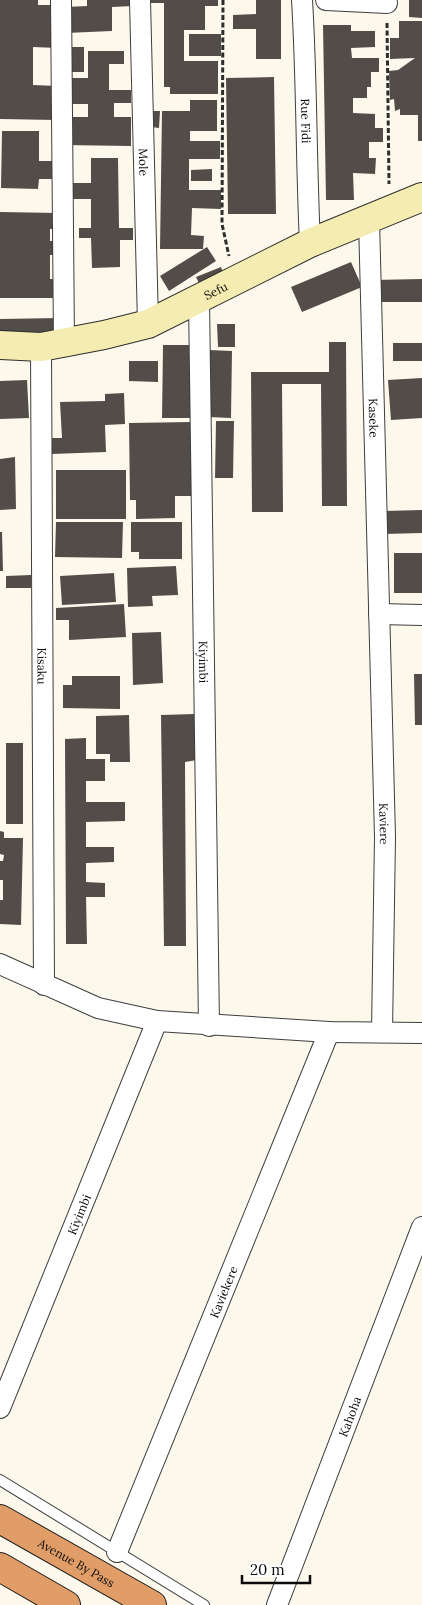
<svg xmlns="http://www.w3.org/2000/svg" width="422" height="1605" viewBox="0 0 422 1605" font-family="Lora,serif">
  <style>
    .building { fill: #524d49 }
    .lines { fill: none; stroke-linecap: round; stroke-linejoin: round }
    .lane-casing { stroke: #3e3e3e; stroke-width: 12 }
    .street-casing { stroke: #3e3e3e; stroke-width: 22 }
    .secondary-casing { stroke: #2d2d2d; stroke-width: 30 }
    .highway-casing { stroke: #1c1c1c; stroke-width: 30 }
    .path { stroke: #2d2d2d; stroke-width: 3; stroke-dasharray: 5 2.5; stroke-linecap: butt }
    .lane { stroke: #fff; stroke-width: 10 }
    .street { stroke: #fff; stroke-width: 20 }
    .secondary { stroke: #f4ecb0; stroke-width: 28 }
    .highway { stroke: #e09d67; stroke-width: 28 }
    .labels { text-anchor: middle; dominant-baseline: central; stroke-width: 5; stroke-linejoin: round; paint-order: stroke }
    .street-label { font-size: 12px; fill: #0b0b0b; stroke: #fff }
  </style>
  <rect width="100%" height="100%" fill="#fcf9ec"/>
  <path class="building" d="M0,0h38v5h20l-1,43 -24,-1v38l24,1 -1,34 -56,-1z
    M87,0h45l1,6 -21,1v24l-46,2v-26l21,-1z
    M150,0h68v6h-13v24h-21v31h34v33h-48v-7h-6v-84h-14z
    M256,0h25v59h-25v-30h-23v-14l23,-1z
    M409,0h13v18l-13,-1z
    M399,21h23v120h-4v-26h-18v-6l-5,2 -1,-12 -4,1 -1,-29 9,-1 17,-12 -25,1v-21h9z
    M323,25h28v6h24v16l-24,1 1,10h27v14h-8v15h-4v11h-14v15l22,1v14h8v14h-14v16h7l-1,16 -22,-1 1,27h-28z
    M189,34h32v22h-32z
    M65,47h19v25h-19z
    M88,51h36v13h-15v26h22v13h-17v14h17v29l-68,-1v-28h25v-13h-25v-26h25z
    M274,77l2,137h-48l-2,-136z
    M190,100h27v31h-27v10h30v18h-31v31h32v19l-29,-1 -1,27 13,1 -1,13h-43l2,-138h28z
    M152,111h8l-1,17 -8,-1z
    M2,131h37v30h14v18h-14l-1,10 -37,-1z
    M91,158h27l1,70h14v12h-13v27l-28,1 -1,-30h-12v-10h12v-29h-19v-16h19z
    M212,169v12h-21v-11z
    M0,212l58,1v16h-8v12h6v14h-6v24h5v19h-55z
    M207,247l9,14 -47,30 -9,-15z
    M351,262l11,25 -60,25 -11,-25z
    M221,267l3,8 -24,10 -4,-8z
    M422,279v23h-48l-1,-22z
    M59,318v26h-59v-25z
    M217,324h18v23h-17z
    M329,342h17l1,164h-25l-1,-122h-39l1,128h-31l-1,-140h78z
    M393,343h29v18h-29z
    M163,345h31v73h-32z
    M209,350l23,1 -1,67 -23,-1z
    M129,361h29v21l-29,-1z
    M422,378v40l-31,2 -3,-40z
    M27,380l2,38 -29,1v-38z
    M124,393l1,31 -20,1 1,27 -54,2 -1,-16h11l-2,-36 45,-1v-7z
    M216,421h18l-1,57h-18z
    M191,422l2,74h-18v22l-39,1v-19h-6l-1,-77z
    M15,457l1,52 -16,1v-51z
    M56,470h70v49h-70z
    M422,510v23l-38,1v-23z
    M56,522h67l-1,36 -67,-1z
    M131,522h51v37h-43v-7h-8z
    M0,532h2l1,39h-3z
    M394,553h28v40h-28z
    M176,566l2,29 -26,1 1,10 -25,1 -1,-39z
    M114,573l2,29 -54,3 -2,-29z
    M31,575v13h-25v-12z
    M124,604l2,33 -57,3v-20h-13v-12z
    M161,632l2,51 -30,2 -1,-52z
    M414,674h8v51h-7z
    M72,676h48v33l-57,-1v-23h9z
    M195,714l2,46 -12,2 1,184h-22l-3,-231z
    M129,715l1,47h-20v-8h-14v-38z
    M86,738v21h19v22h-19v21h39v19l-39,1v25h28v15l-28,1v19l19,1v14h-19l1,47h-21l-1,-205z
    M6,743h17v81h-17z
    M0,831l4,1v6h19l-2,87 -21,-1v-24h3v-20h-3v-19h3l1,-6 -4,-1z"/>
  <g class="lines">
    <defs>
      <path id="lane" d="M0,1480l204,125"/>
      <g id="street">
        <path d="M61,0l3,343"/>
        <path id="s1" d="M140,0l8,324"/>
        <path id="s2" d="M302,0c5,81 4,162 8,243"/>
        <path d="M326,0l61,3"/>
        <path id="s3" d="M369,220l16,617 -3,195"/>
        <path id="s4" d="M199,300l10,726"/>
        <path id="s5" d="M41,347l3,638"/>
        <path d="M379,614l43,1"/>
        <path d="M0,964l98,44 59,13 172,11 93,1"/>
        <path id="s6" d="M0,1408l157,-387"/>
        <path id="s7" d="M117,1552l212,-520"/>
        <path id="s8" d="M277,1605l145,-378"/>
      </g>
      <g id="secondary">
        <path id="s9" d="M0,345l41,2 63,-12 44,-11 162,-81 112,-46"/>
      </g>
      <g id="highway">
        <path id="s10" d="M0,1519l152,86"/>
        <path d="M0,1567l66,38"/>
      </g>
    </defs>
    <use href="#lane" class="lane-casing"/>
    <use href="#street" class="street-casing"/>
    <use href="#secondary" class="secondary-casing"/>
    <use href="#highway" class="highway-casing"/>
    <path class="path" d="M223,0l-1,224 7,32
      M387,23l2,161"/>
    <use href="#lane" class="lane"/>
    <use href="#street" class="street"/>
    <use href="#secondary" class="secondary"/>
    <use href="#highway" class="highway"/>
  </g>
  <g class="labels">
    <g class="street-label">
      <text stroke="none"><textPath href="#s2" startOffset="121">Rue Fidi</textPath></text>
      <text stroke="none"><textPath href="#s1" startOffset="162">Mole</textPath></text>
      <text stroke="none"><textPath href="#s9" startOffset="226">Sefu</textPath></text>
      <text stroke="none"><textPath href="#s3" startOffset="198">Kaseke</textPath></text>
      <text stroke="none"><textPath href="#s4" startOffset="362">Kiyimbi</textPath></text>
      <text stroke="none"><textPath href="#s5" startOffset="319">Kisaku</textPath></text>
      <text stroke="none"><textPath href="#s3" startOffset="604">Kaviere</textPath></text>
      <text stroke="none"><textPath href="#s6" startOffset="209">Kiyimbi</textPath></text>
      <text stroke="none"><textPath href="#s7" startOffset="281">Kaviekere</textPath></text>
      <text stroke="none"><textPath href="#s8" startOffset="202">Kahoha</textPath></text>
      <text stroke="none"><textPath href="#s10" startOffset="88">Avenue By Pass</textPath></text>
    </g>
  </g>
  <path d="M242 1575v8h68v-8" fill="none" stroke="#0b0b0b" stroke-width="2.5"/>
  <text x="250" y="1575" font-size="15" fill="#0b0b0b" stroke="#ffffff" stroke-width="4" paint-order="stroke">20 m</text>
</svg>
